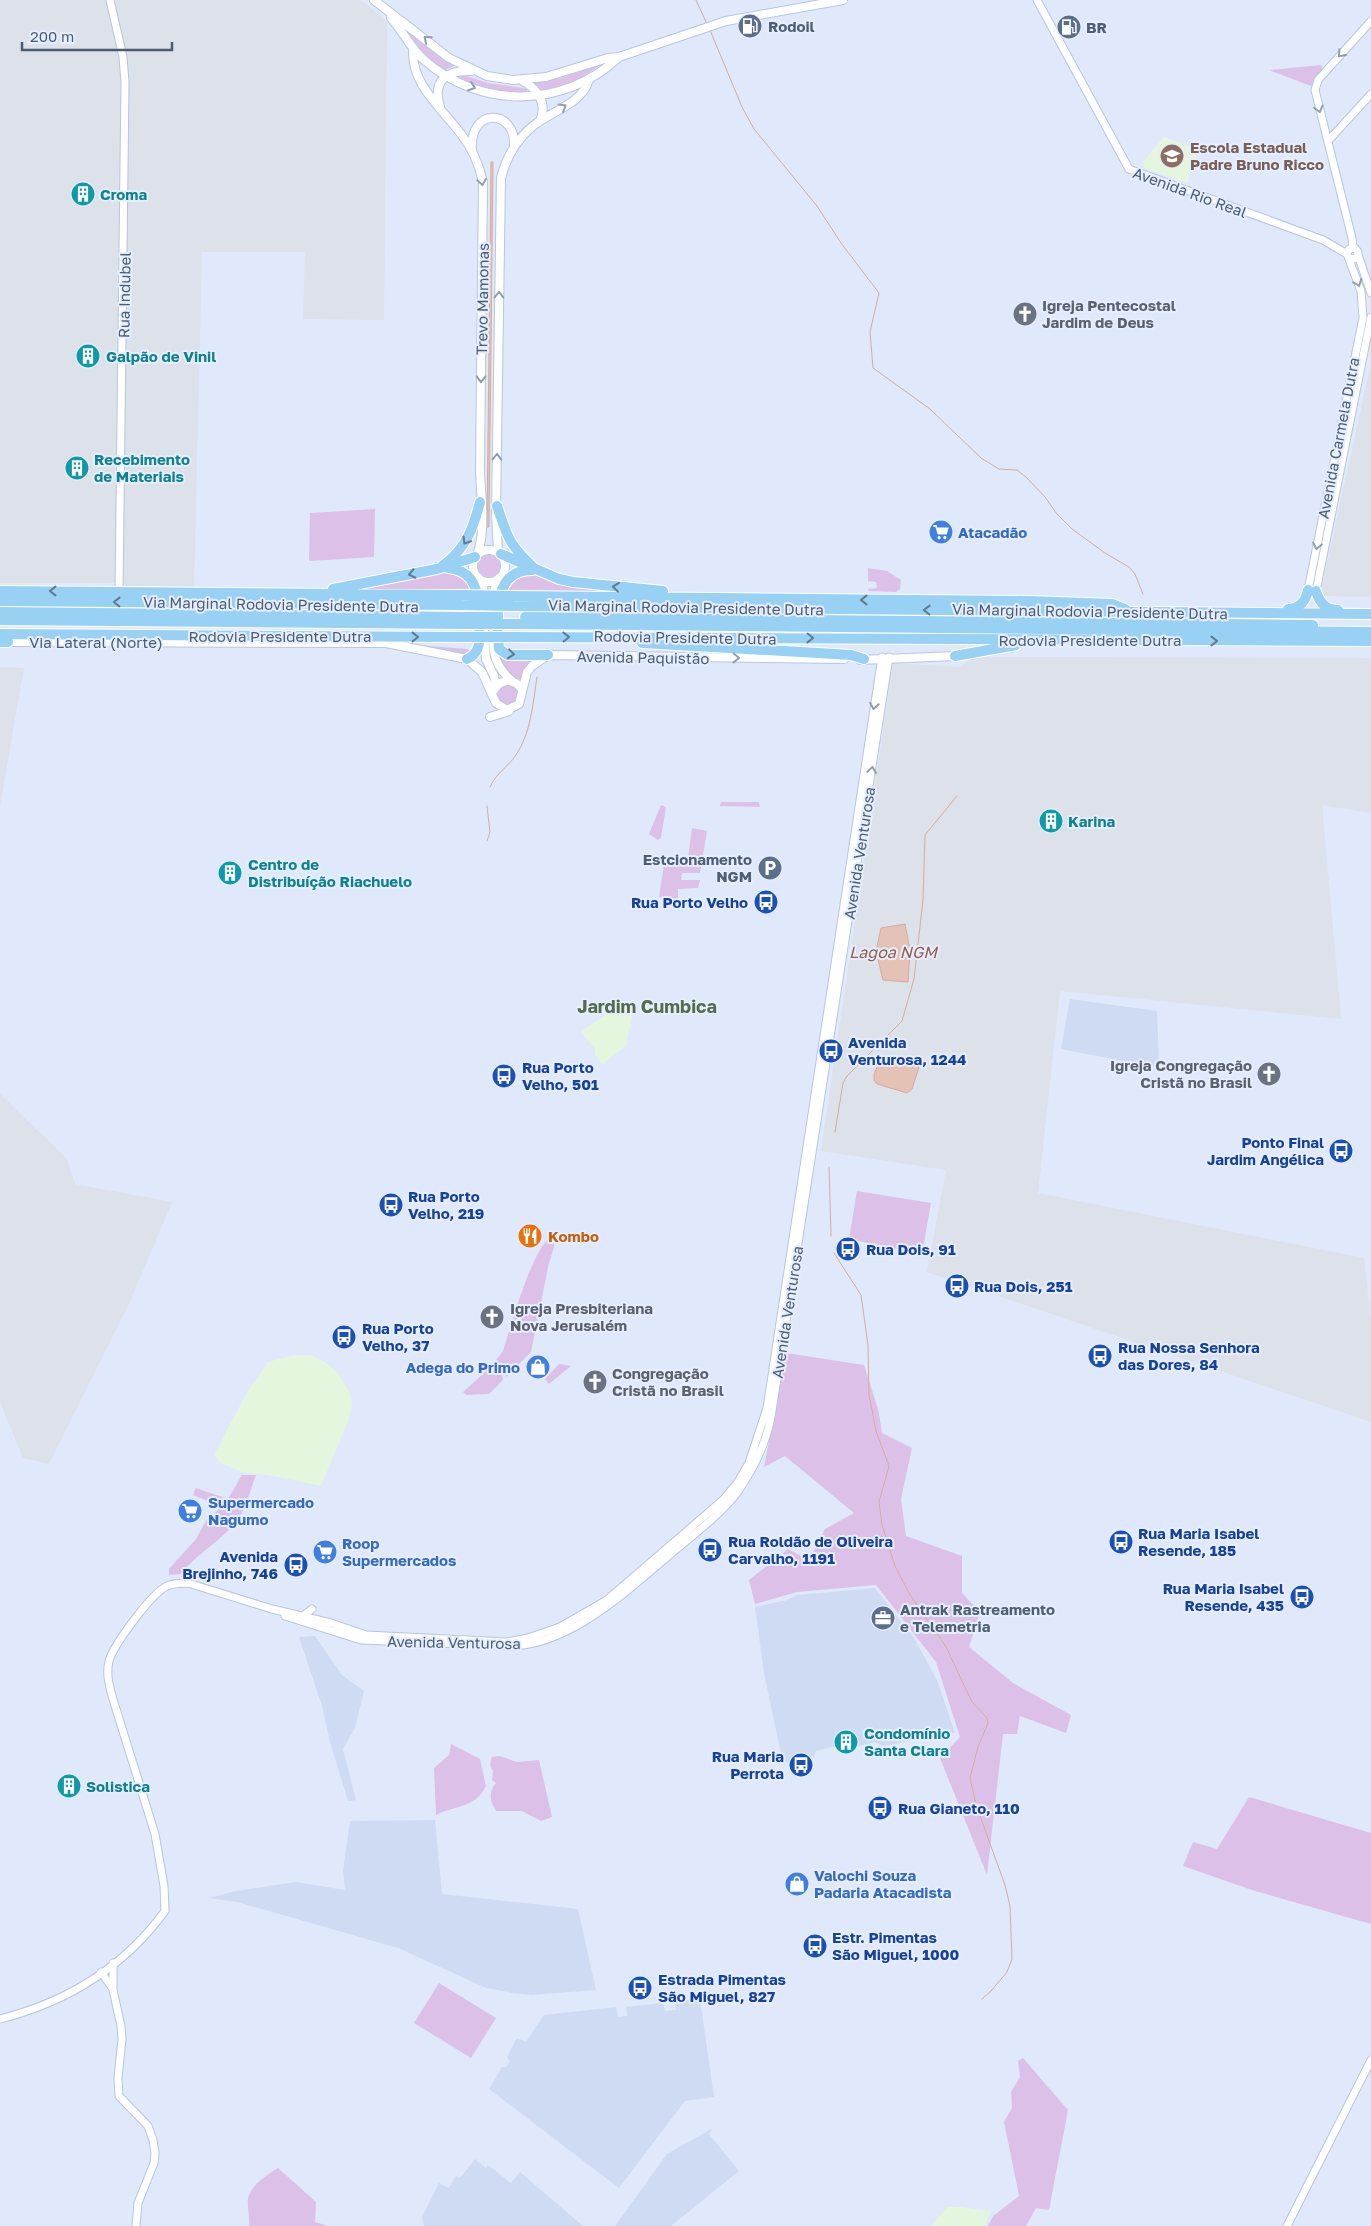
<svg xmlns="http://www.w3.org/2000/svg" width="1371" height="2226" viewBox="0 0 1371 2226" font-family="'Golos Text',sans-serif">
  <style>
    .residential { fill: #cfdbf3 }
    .industrial { fill: #dce1ea }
    .education { fill: #e4f7de }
    .green { fill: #ddc0e8 }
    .water { fill: #e4c2b6; stroke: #d5ac9d }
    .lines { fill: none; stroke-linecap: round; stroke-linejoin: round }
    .stream { stroke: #d5ac9d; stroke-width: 1 }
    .tertiary-casing { stroke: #b8c6da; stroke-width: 9 }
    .secondary-casing { stroke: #b6c7df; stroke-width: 10 }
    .motorway-casing { stroke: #fff; stroke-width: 12 }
    .tertiary { stroke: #fff; stroke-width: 7 }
    .secondary { stroke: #fff; stroke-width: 8 }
    .motorway { stroke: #98d1f4; stroke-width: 10 }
    .motorway-bridge-casing { stroke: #fff; stroke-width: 12; stroke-linecap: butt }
    .motorway-bridge { stroke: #98d1f4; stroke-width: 10 }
    .oneway { stroke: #929eaa }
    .oneway2 { stroke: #5d7b92 }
    .labels { text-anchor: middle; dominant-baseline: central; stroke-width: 4; stroke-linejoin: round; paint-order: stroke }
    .service-label { font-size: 15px; font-weight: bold; fill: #4e5e75; stroke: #e6edff; text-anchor: start }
    .education-label { font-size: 15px; font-weight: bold; fill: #785e54; stroke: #e6edff; text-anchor: start }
    .street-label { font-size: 15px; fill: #495e71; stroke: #e6edff }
    .culture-label { font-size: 15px; font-weight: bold; fill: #0d838f; stroke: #e6edff; text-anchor: start }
    .worship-label { font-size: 15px; font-weight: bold; fill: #5b616d; stroke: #e6edff; text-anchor: start }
    .shop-label { font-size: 15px; font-weight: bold; fill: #366cbe; stroke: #e6edff; text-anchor: start }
    .transit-label { font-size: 15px; font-weight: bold; fill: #164399; stroke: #e6edff; text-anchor: start }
    .food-label { font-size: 15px; font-weight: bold; fill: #c56008; stroke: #e6edff; text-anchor: start }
    .water-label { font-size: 16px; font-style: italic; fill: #925e49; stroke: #e6edff }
    .quarter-label { font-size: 18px; font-weight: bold; fill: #536d4b; stroke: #e6edff }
  </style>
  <rect width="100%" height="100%" fill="#e0e8fb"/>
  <path class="residential" d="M1070,999l87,12 2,57 -98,-19z
    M875,1588l39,50 23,42 18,53 -72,13 -8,-4 -16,4 -2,-5 -41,10 -2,6 -31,6 -19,-90 -9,-66 32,-7 10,-5z
    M315,1636l27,39 22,16 -9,37 -12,21 13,51 -8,1 -18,-59 -8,-36 -23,-69z
    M435,1820l7,74 136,15 18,81 -64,5 -20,-2 -26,-5 -88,-40 -161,-46 -28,-4 27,-7 60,-9 49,8 -2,-19 7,-50z
    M700,1999l14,98 -29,4 -66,87 -130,-99 13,-22h4l4,-5 -3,-5 10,-19 9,4 18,-27 72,-8 2,10 9,-1 -1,-9 37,-4 2,8 11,-1 -1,-9z
    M713,2128l-4,6 30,37 -68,55h-56l52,-72z
    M475,2159l11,9 2,-3 23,18 9,-11 63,54h-159l-2,-9 17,-34 10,5 7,-12 4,2z"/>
  <path class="industrial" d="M0,0h361l26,22 -3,298 -81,-1 2,-67h-103l-8,335 -69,-1v-2l-8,-1h-117z
    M1371,363v234l-42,-1 -5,-1 -2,-4v-5z
    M974,657l397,1v155l-49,-8 19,214 -281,-28 -22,202 326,65 7,64v100l-444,-150 19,-102 -125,-19 72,-488 68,4z
    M0,667l24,1 -24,138z
    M0,1094l67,65 8,25 97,18 -43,102 -80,160 -26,-6 -23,-56z"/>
  <path class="education" d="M1164,137l35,12 -12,34 -40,-14 -4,-3 -1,-3z
    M627,1002l5,3 1,6 -7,35 -24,18 -7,-9v-6l-14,-17 40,-28z
    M294,1355h16l15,7 13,11 12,20 2,12 -2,11 -29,70 -42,-9 -37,-5 -21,-9 -7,-8 32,-61 22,-32z
    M947,2207h13l31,4 -6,15h-53z"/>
  <path class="green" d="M403,25l51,41 -9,4c-19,-12 -30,-26 -42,-45z
    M605,62c-20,13 -37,28 -63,28l-8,-7 27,-5z
    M1321,65l2,6 -12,15 -42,-16z
    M457,76h9l22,7 36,5 4,3c-17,5 -56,-6 -71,-15z
    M375,509l-1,48 -65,4 1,-48z
    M478 566a11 11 0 1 1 22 0a11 11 0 1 1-22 0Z
    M868,568l19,3 14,9 -1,9 -4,3 -27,-1 -1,-2 9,-1 -1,-6 -8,-1z
    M445,571c14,2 21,7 28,19h-117z
    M524,572l117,21 -135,-3 1,-4z
    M403,644l65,5 3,5 -4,2z
    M497,657l11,4h22l1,2 -10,16 -2,1 -11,-7z
    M498 695a10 10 0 1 1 20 0a10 10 0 1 1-20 0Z
    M721,802h38l1,5 -40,-1z
    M661,805l5,2 -5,31 -3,2 -9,-6z
    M692,828l15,3 -7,42h-18l-1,7h19l-2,8 -20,1v11l-19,-3 5,-32h23z
    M857,1191l74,12 -9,51 -73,-15z
    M551,1238l2,1 1,8 -6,20 -17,85 -25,25 -1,-7 -9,-10 7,-9c7,-22 30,-106 48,-113z
    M786,1353l78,12 14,44 4,24 30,15 -11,51 5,37 56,20v37l18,19 -11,35 44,36 58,32 -5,18 -46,-17 -3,18h-14l-16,141 -47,-117 20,-21 -24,-75 -60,-77 -79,7 -42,12 -6,-24 39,-31 21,11 16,-31 29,-16 -69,-57 -21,11z
    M559,1364l12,2 -22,18 -4,-5z
    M493,1365l8,7 2,8 -14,14 -23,1 -3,-3z
    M242,1475h14c-6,16 -10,34 -20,47 -16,20 -40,32 -55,52l-12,1v-6l27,-30 11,-20 10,-8 4,-5 -28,-11 3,-7 32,11z
    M451,1744l29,15 6,27c-11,22 -29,19 -50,29l-2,-47 15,-13z
    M500,1756l17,6 22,-2 13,57 -11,4 -19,-10h-26c-6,-9 -8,-19 0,-28l-4,-3 1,-9 -3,-6 2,-8z
    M1249,1797l122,36v91l-119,-34 -69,-24 10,-24 24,7z
    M439,1983l57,35 -25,40 -57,-35z
    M1023,2058l45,52 -19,100 -13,-2 -10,18h-38l5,-10 26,-20 -15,-74 8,-14 -1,-16 9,-15 -2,-16z
    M278,2168l38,34 -1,20 13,4h-79c1,-9 -2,-19 -1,-28 3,-13 20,-24 30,-30z"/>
  <path class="water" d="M491,162h2l-4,365h-2z
    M905,924l5,26 -2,32 -25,-2 -7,-29 5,-23z
    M891,1060l28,7 -7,22 -5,4 -30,-9 -3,-4v-6l4,-9z"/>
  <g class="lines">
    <path class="stream" d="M696,0l11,24
      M710,30l32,77 12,22 63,77 24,37 38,50 -9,39 3,36 57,41 51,49 18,11 18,1 10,8 18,19 12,17 15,15 33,24 24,14 6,7 8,20
      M490,787c6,-14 18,-20 26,-32 15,-22 17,-52 21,-78
      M487,806l3,26 -3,9
      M835,1132l8,-49 4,-7 55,-55 12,-42 9,-79 2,-65 32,-39
      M829,1167l2,69
      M834,1253l27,42 7,50 1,50 7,36 13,35 -10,36 3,23 13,41 15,29 35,50 27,57 15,16 1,5 -10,24 -8,31 6,27 29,80 5,21 2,53 -5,13 -16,19 -9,8"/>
    <defs>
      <path id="tertiary" d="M110,0l13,57 2,25 -6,510
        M1037,0l92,169 194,71 24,14
        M1328,141l43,-47
        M1353,248l-1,-10 -37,-148 3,-10 53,-59
        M1358,255l13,38
        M1308,590l55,-272 -2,-27 -14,-37 2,-5 6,-1 3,4 -1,5 -4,2 -4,-1
        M1316,591l55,-274
        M285,1616l76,24 105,4
        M303,1616l9,-7
        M504,1646c63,3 124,-56 169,-94 22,-19 49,-38 66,-62 15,-22 27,-47 32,-73 37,-253 79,-506 118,-760
        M113,1963v27l8,36 1,13 -4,39 1,18 29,30 5,14 2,13 -1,10 -16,40 -2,23
        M101,1972l12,17
        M0,2019c67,-17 124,-52 165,-108l-1,-25 -9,-52 -43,-138c-3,-12 -6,-22 -3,-35 5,-17 41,-65 56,-74 7,-4 15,-4 23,-4l84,26 59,14 35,12 141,7 21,-4 32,-11 47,-27 116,-100 15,-18 11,-19 18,-55 115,-751
        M1287,2226l84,-166"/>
      <path id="secondary" d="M374,0l75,58 38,18 26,4 33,-3 62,-19 11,-1 107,-36 117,-21
        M391,18c12,13 19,30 33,42 56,49 140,49 195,-3
        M413,49c-2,36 28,58 48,85 11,14 18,30 22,48l-3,285c0,28 7,61 -3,88
        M521,80c16,8 27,23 19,41
        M440,107c-8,-26 6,-37 31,-36
        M472,150c-3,-44 45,-41 42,-3
        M473 566a16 16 0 1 1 32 0a16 16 0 1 1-32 0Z
        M498,552l-2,-39 5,-335c5,-20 16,-39 32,-52 18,-15 48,-21 56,-46
        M479,578l4,7 1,15
        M493,601l1,-10 5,-13
        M484,632l2,27 8,17 2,11
        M493,633c0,22 2,33 19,48
        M8,642l378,1 81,16 15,13 14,31 11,7 12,-6 8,-32 5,-6 16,-11 296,4
        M860,660l95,-4
        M494,690c7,-12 21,-12 28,0
        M490,717l19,-6"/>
      <path id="motorway" d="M497,506c11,31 10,36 35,60
        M501,554l58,25 14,3 90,9
        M442,566c24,-17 31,-37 38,-64
        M448,568c21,2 28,15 30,34
        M533,570c-42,-1 -36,50 -34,79l9,6h40
        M333,589l104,-20 38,-12
        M0,591l463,4
        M1316,591c3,11 9,19 22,19
        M512,596l517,5 83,3 13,5
        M0,601l463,4
        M512,606l859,8
        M1288,609c11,0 18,-8 20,-19
        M0,612l463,5
        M525,617l788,8
        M0,620l463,4
        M511,624l860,8
        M0,634l462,3
        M511,637l860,4
        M0,642h8
        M642,643l193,11 16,1 13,4
        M955,656l61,-11
        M467,659c17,-7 12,-27 12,-43"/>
    </defs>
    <use href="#tertiary" class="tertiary-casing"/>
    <use href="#secondary" class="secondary-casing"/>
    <use href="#motorway" class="motorway-casing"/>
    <use href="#tertiary" class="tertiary"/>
    <use href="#secondary" class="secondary"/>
    <use href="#motorway" class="motorway"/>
    <defs>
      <path id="motorway-bridge" d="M463,595l49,1
        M463,605l49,1
        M463,617h35
        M463,624h48
        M462,637h49"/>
    </defs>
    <use href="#motorway-bridge" class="motorway-bridge-casing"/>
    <use href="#motorway-bridge" class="motorway-bridge"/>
  </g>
  <defs><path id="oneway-chevron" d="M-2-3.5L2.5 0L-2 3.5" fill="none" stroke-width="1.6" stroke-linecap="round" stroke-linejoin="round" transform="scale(1.25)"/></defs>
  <g class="oneway">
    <use href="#oneway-chevron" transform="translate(427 39) rotate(-141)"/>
    <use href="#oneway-chevron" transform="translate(1341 54) rotate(132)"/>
    <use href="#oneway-chevron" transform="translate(472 87) rotate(20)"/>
    <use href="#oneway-chevron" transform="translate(563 107) rotate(-30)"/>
    <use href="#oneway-chevron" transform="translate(1319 109) rotate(75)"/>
    <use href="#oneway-chevron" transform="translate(482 182) rotate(82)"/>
    <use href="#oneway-chevron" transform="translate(1358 283) rotate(69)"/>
    <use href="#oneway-chevron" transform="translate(499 295) rotate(-89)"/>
    <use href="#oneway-chevron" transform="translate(481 379) rotate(91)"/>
    <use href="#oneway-chevron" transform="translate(497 457) rotate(-89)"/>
    <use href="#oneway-chevron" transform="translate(1317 546) rotate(101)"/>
    <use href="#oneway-chevron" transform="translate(736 658) rotate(1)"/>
    <use href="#oneway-chevron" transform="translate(874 706) rotate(99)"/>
    <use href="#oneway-chevron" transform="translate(872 770) rotate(-82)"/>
  </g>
  <g class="oneway2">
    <use href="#oneway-chevron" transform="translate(466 541) rotate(122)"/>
    <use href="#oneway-chevron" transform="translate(412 574) rotate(168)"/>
    <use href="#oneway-chevron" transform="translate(616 587) rotate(-174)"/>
    <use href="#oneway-chevron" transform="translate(53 591) rotate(-180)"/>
    <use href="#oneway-chevron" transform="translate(864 600) rotate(-180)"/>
    <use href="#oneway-chevron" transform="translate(117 602) rotate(-179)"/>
    <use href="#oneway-chevron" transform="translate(927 610) rotate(-179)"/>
    <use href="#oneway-chevron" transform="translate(415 637)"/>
    <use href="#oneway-chevron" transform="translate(566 637) rotate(-1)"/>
    <use href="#oneway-chevron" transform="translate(810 638) rotate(1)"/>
    <use href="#oneway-chevron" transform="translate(1214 641)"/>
    <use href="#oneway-chevron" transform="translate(511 654) rotate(7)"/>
  </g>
  <defs>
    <symbol id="fuel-disc" viewBox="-11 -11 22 22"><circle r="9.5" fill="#5c6f8a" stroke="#e6edff"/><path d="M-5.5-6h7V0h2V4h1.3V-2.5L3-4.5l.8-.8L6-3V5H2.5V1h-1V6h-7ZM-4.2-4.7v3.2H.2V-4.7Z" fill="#fff"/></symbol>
    <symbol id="school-disc" viewBox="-11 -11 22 22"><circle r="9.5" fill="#8d6e63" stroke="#e6edff"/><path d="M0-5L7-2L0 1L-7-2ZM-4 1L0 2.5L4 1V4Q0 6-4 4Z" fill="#fff"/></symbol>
    <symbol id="building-disc" viewBox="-11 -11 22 22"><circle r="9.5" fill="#0f9aa8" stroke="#e6edff"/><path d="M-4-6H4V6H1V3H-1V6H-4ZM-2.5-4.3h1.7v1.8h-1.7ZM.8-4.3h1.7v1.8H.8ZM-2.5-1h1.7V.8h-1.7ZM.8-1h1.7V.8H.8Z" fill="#fff"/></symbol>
    <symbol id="church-disc" viewBox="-11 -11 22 22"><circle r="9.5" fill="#6b7280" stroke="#e6edff"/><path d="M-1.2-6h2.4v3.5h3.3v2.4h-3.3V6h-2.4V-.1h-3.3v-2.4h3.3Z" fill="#fff"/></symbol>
    <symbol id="supermarket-disc" viewBox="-11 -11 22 22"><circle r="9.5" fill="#3f7fe0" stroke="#e6edff"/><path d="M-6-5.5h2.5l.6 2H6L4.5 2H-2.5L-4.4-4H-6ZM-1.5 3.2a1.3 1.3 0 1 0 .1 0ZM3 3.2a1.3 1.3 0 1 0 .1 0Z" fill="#fff"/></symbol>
    <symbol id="parking-disc" viewBox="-11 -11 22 22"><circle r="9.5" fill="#5c6f8a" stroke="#e6edff"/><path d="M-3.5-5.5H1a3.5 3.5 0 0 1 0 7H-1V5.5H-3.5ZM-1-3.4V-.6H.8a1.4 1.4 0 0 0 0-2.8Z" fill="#fff"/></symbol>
    <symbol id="bus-disc" viewBox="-11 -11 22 22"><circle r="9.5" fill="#1a4fb4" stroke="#e6edff"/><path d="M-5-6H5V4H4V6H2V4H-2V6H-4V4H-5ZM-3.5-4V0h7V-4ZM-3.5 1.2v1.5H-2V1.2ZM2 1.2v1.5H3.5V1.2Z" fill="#fff"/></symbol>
    <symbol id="restaurant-disc" viewBox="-11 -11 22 22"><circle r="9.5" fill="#e8710a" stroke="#e6edff"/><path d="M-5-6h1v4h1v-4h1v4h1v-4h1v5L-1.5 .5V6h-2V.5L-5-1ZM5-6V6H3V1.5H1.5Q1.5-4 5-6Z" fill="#fff"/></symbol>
    <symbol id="shop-disc" viewBox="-11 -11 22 22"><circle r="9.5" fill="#3f7fe0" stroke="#e6edff"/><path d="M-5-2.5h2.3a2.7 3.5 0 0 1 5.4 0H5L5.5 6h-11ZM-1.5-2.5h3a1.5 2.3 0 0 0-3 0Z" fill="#fff"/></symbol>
    <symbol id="office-disc" viewBox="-11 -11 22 22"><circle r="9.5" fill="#5c6f8a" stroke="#e6edff"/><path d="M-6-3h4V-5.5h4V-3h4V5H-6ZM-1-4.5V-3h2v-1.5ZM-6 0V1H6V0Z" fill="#fff"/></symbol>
  </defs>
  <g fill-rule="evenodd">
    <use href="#fuel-disc" x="736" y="12" width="28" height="28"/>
    <use href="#fuel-disc" x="1055" y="13" width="28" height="28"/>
    <use href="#school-disc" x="1158" y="142" width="28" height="28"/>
    <use href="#building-disc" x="69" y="180" width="28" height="28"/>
    <use href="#church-disc" x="1011" y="300" width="28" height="28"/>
    <use href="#building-disc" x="74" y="342" width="28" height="28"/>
    <use href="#building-disc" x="63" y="454" width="28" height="28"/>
    <use href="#supermarket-disc" x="927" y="518" width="28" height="28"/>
    <use href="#building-disc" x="1037" y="807" width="28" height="28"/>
    <use href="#parking-disc" x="756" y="854" width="28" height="28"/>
    <use href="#building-disc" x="216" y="859" width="28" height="28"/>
    <use href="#bus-disc" x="752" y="888" width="28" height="28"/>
    <use href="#bus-disc" x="817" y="1037" width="28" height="28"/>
    <use href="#church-disc" x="1255" y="1060" width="28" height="28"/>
    <use href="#bus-disc" x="490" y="1062" width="28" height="28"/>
    <use href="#bus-disc" x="1327" y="1137" width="28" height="28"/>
    <use href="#bus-disc" x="377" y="1191" width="28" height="28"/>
    <use href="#restaurant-disc" x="516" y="1222" width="28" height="28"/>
    <use href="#bus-disc" x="834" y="1235" width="28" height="28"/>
    <use href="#bus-disc" x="943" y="1272" width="28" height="28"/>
    <use href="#church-disc" x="478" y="1303" width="28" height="28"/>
    <use href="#bus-disc" x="330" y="1323" width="28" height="28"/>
    <use href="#bus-disc" x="1086" y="1342" width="28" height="28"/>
    <use href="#shop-disc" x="524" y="1353" width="28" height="28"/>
    <use href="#church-disc" x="581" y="1368" width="28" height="28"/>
    <use href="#supermarket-disc" x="176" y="1497" width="28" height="28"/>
    <use href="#bus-disc" x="1107" y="1528" width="28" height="28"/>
    <use href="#bus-disc" x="696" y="1536" width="28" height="28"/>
    <use href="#supermarket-disc" x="311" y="1538" width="28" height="28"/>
    <use href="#bus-disc" x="282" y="1551" width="28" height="28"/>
    <use href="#bus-disc" x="1288" y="1583" width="28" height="28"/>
    <use href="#office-disc" x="869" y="1604" width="28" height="28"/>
    <use href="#building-disc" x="832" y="1728" width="28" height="28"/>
    <use href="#bus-disc" x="787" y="1751" width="28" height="28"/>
    <use href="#building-disc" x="55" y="1772" width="28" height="28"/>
    <use href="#bus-disc" x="866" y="1794" width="28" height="28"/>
    <use href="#shop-disc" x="783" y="1870" width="28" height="28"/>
    <use href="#bus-disc" x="801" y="1932" width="28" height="28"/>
    <use href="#bus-disc" x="626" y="1974" width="28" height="28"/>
  </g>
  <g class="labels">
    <g class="service-label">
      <text x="768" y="26">Rodoil</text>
      <text x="1086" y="27">BR</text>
      <text x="752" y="859" text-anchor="end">Estcionamento<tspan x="752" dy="17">NGM</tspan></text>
      <text x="900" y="1609">Antrak Rastreamento<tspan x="900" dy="17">e Telemetria</tspan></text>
    </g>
    <g class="education-label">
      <text x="1190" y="147">Escola Estadual<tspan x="1190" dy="17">Padre Bruno Ricco</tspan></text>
    </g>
    <g class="street-label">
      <text transform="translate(1190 192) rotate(20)">Avenida Rio Real</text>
      <text transform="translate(124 295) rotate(-89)">Rua Indubel</text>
      <text transform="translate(482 299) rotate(-89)">Trevo Mamonas</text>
      <text transform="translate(1338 438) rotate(-79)">Avenida Carmela Dutra</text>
      <text transform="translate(281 604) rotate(1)">Via Marginal Rodovia Presidente Dutra</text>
      <text transform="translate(686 607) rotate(1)">Via Marginal Rodovia Presidente Dutra</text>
      <text transform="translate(1090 611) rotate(1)">Via Marginal Rodovia Presidente Dutra</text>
      <text x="280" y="636">Rodovia Presidente Dutra</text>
      <text transform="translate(685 637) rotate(1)">Rodovia Presidente Dutra</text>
      <text x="1090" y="640">Rodovia Presidente Dutra</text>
      <text x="96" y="642">Via Lateral (Norte)</text>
      <text transform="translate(643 657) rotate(1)">Avenida Paquistão</text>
      <text transform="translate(859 853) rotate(-81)">Avenida Venturosa</text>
      <text transform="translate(787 1312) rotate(-81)">Avenida Venturosa</text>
      <text transform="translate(454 1642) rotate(1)">Avenida Venturosa</text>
    </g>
    <g class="culture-label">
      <text x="100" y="194">Croma</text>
      <text x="106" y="356">Galpão de Vinil</text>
      <text x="94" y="459">Recebimento<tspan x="94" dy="17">de Materiais</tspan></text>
      <text x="1068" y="821">Karina</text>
      <text x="248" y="864">Centro de<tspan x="248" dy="17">Distribuíção Riachuelo</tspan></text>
      <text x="864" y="1733">Condomínio<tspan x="864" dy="17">Santa Clara</tspan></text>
      <text x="86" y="1786">Solistica</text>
    </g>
    <g class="worship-label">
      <text x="1042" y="305">Igreja Pentecostal<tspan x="1042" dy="17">Jardim de Deus</tspan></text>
      <text x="1252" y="1065" text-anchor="end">Igreja Congregação<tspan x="1252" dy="17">Cristã no Brasil</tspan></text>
      <text x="510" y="1308">Igreja Presbiteriana<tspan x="510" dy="17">Nova Jerusalém</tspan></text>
      <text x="612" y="1373">Congregação<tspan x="612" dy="17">Cristã no Brasil</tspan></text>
    </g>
    <g class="shop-label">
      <text x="958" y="532">Atacadão</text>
      <text x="520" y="1367" text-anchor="end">Adega do Primo</text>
      <text x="208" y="1502">Supermercado<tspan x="208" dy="17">Nagumo</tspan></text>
      <text x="342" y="1543">Roop<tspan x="342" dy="17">Supermercados</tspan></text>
      <text x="814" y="1875">Valochi Souza<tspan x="814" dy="17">Padaria Atacadista</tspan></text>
    </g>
    <g class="transit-label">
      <text x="748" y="902" text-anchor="end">Rua Porto Velho</text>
      <text x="848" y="1042">Avenida<tspan x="848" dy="17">Venturosa, 1244</tspan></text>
      <text x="522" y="1067">Rua Porto<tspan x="522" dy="17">Velho, 501</tspan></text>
      <text x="1324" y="1142" text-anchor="end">Ponto Final<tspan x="1324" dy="17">Jardim Angélica</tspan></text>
      <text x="408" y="1196">Rua Porto<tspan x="408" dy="17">Velho, 219</tspan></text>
      <text x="866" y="1249">Rua Dois, 91</text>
      <text x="974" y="1286">Rua Dois, 251</text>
      <text x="362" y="1328">Rua Porto<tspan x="362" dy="17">Velho, 37</tspan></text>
      <text x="1118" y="1347">Rua Nossa Senhora<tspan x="1118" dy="17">das Dores, 84</tspan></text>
      <text x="1138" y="1533">Rua Maria Isabel<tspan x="1138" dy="17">Resende, 185</tspan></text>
      <text x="728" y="1541">Rua Roldão de Oliveira<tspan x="728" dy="17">Carvalho, 1191</tspan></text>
      <text x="278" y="1556" text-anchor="end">Avenida<tspan x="278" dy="17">Brejinho, 746</tspan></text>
      <text x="1284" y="1588" text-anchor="end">Rua Maria Isabel<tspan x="1284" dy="17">Resende, 435</tspan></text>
      <text x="784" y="1756" text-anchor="end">Rua Maria<tspan x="784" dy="17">Perrota</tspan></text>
      <text x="898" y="1808">Rua Gianeto, 110</text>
      <text x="832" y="1937">Estr. Pimentas<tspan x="832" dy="17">São Miguel, 1000</tspan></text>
      <text x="658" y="1979">Estrada Pimentas<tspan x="658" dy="17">São Miguel, 827</tspan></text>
    </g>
    <g class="food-label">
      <text x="548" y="1236">Kombo</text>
    </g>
    <g class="water-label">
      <text x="893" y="952">Lagoa NGM</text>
    </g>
    <g class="quarter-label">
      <text x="647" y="1006">Jardim Cumbica</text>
    </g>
  </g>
  <path d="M22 42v8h150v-8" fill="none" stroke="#495e71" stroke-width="2.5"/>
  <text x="30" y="42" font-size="15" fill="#495e71" stroke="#e6edff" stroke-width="4" paint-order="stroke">200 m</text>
</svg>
